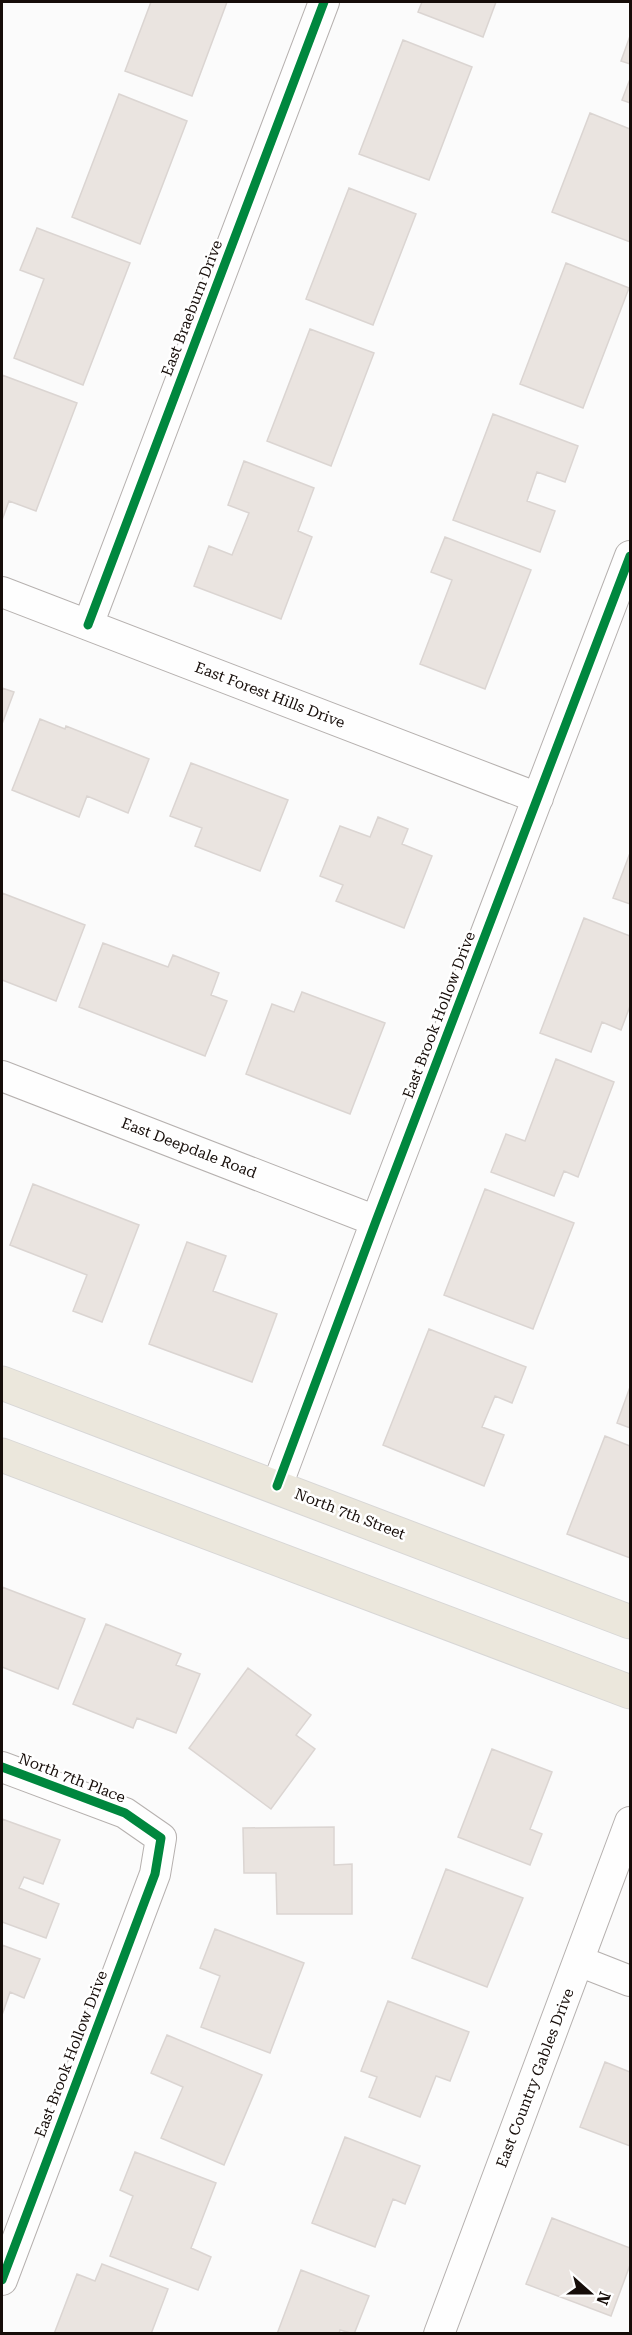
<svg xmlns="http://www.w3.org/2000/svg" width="632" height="2335" viewBox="0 0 632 2335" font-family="'Roboto Serif',serif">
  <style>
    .building { fill: #eae4e0; stroke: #dbd5d2; stroke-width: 1.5 }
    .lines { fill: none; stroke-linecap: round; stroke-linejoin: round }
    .street-casing { stroke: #b6b1af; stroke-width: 32 }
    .primary-casing { stroke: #d8d7d6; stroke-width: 35 }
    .street { stroke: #fefefe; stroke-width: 30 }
    .primary { stroke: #ebe7dc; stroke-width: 33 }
    .cycleway-casing { stroke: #fff; stroke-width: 13 }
    .cycleway { stroke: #00873e; stroke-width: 9 }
    .labels { text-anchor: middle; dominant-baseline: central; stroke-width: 5; stroke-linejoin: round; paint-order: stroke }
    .street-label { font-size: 15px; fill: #160d09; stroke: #fff }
  </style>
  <rect width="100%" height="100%" fill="#fbfbfb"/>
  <path class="building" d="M151,2h76l-35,94 -67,-25z
    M422,2h74l-13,35 -65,-25z
    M630,36v28l-9,-3z
    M403,40l69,27 -43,113 -70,-26z
    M630,79v24l-8,-3z
    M119,94l68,27 -47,123 -68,-27z
    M590,113l40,16v113l-78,-30z
    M349,188l67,26 -43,111 -67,-26z
    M37,228l93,35 -47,122 -69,-27 30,-79 -24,-9z
    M566,263l63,25 -46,120 -63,-24z
    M310,329l64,24 -43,113 -64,-25z
    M2,375l75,28 -41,108 -27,-10 -7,19z
    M493,414l85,32 -13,36 -28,-10 -10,29 28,10 -15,41 -87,-32z
    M244,461l70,27 -16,43 14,6 -31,82 -87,-33 15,-40 23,9 17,-42 -21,-8z
    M445,537l86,33 -46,119 -65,-25 32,-84 -21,-8z
    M2,688l12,4 -12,32z
    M40,719l25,10 1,-3 83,33 -21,54 -41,-17 -8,21 -67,-27z
    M191,763l97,37 -28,71 -65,-25 7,-18 -32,-12z
    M378,817l30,12 -6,15 30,12 -28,72 -68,-27 7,-16 -23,-9 20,-50 30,11z
    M630,853v51l-17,-6z
    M2,893l83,32 -29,76 -54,-21z
    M584,918l46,18v70l-9,24 -19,-8 -11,30 -51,-19z
    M103,943l65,24 5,-12 46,18 -8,22 16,6 -22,55 -126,-49z
    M302,992l83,31 -35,91 -104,-40 26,-70 22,8z
    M556,1059l58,23 -36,95 -14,-6 -10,25 -63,-24 15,-38 19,7z
    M33,1184l106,41 -37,97 -29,-11 14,-36 -77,-30z
    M485,1189l89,34 -41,106 -89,-34z
    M187,1242l39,14 -13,35 64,23 -25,68 -103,-38z
    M429,1329l97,38 -14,36 -17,-7 -13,31 22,8 -20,51 -101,-41z
    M630,1387v41l-13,-5z
    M605,1436l25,10v112l-63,-24z
    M2,1587l83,32 -27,70 -56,-22z
    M106,1624l75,30 -5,11 24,9 -24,59 -39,-15 -4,10 -60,-24z
    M248,1668l63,47 -15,20 19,14 -44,60 -82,-61z
    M492,1749l60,23 -22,57 12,5 -12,31 -72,-28z
    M2,1819l58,21 -17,44 -19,-7 -5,11 40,16 -13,34 -44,-16z
    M334,1827v38l18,-1v50h-75l-1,-41h-32l-1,-45z
    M446,1869l77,29 -36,89 -75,-29z
    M215,1929l89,34 -34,90 -69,-26 19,-51 -20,-8z
    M2,1945l38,14 -16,39 -14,-6 -8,23z
    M388,2001l81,31 -19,49 -14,-5 -16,41 -51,-20 8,-20 -16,-6z
    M167,2035l95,40 -38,90 -63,-27 22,-51 -32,-14z
    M605,2062l25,10v74l-50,-19z
    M345,2137l75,29 -15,38 -12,-5 -18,48 -63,-24z
    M135,2152l81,31 -25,65 20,9 -13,33 -88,-34 23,-60 -13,-6z
    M552,2218l78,30v17l-19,51 -85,-32z
    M102,2264l66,25 -17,45h-97l23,-60 18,7z
    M301,2270l68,26 -15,38 -14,-4 -1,4h-62z"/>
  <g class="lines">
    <defs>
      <path id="street" d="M2,592l536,206
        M88,625l236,-623
        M2,1076l374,145
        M277,1486l99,-265 254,-665
        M2,1767l123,46 36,25 -6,36 -153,406
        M579,1961l51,20
        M439,2334l191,-512"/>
      <path id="primary" d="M2,1383l628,239
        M2,1455l628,237"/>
    </defs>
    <use href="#street" class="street-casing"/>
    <use href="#primary" class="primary-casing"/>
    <use href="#street" class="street"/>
    <use href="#primary" class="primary"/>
    <defs>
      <path id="cycleway" d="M88,625l236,-623
        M277,1486l99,-265 254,-665
        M2,1767l123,46 36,25 -6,36 -153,406"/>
    </defs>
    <use href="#cycleway" class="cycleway-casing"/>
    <use href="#cycleway" class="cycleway"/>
  </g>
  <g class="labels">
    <g class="street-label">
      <text transform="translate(192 308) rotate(-69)">East Braeburn Drive</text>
      <text transform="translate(270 695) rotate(21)">East Forest Hills Drive</text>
      <text transform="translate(439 1015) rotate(-69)">East Brook Hollow Drive</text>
      <text transform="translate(189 1148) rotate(21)">East Deepdale Road</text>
      <text transform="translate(350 1514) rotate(21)">North 7th Street</text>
      <text transform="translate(72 1778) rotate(21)">North 7th Place</text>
      <text transform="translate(71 2054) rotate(-69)">East Brook Hollow Drive</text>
      <text transform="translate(535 2078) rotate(-69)">East Country Gables Drive</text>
    </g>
  </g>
  <rect width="632" height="2335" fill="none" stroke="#160d09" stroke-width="6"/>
  <g transform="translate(590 2293) rotate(111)" stroke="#ffffff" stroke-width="4.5" paint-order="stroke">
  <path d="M0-4.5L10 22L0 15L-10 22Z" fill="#160d09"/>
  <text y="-9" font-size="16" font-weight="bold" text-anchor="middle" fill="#160d09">N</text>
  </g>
</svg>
